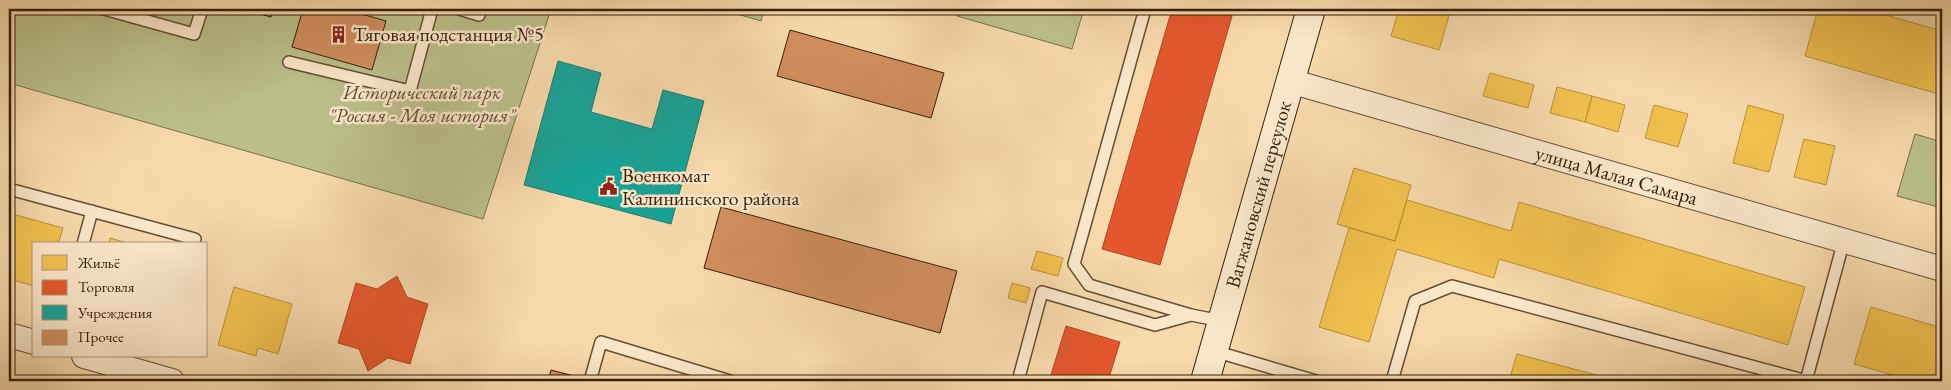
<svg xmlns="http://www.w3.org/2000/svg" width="1951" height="390" viewBox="0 0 1951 390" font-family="'EB Garamond',serif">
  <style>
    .green { fill: #bbc08b; stroke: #78704a }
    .homes { fill: #f2c14e; stroke: #b99039 }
    .shops { fill: #e4572e; stroke: #af4623 }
    .public { fill: #17a398; stroke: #207b6d }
    .building { fill: #d28e5f; stroke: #341f09 }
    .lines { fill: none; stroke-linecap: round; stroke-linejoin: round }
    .lane-casing { stroke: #654e32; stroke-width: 14 }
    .street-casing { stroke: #654e32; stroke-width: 26 }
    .secondary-casing { stroke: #341f09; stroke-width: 30 }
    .lane { stroke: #fae6c9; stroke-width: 11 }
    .street { stroke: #fae6c9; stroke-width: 24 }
    .secondary { stroke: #fae6c9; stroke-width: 28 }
    .labels { text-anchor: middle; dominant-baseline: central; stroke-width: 5; stroke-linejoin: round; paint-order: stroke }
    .poi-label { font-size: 20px; fill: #341f09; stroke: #fae6c9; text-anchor: start }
    .park-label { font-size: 20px; font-style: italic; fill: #5c4f30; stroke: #fae6c9 }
    .street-label { font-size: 20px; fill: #341f09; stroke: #fae6c9 }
  </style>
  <rect width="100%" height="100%" fill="#f8d9ac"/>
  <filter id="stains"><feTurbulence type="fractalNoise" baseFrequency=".004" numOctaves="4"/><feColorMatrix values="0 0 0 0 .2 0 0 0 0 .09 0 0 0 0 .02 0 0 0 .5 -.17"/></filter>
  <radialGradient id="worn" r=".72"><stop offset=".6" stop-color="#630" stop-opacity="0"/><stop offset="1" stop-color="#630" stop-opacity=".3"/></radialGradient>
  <path class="green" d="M9,9h542l-68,210 -474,-136z
    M720,9h44l-3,12z
    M959,9h125l-12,40 -115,-33z
    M1915,134l27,8v66l-45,-12z"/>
  <path class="homes" d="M1399,9h52l-12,41 -48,-14z
    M1818,9h47l77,22v64l-137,-39z
    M1490,73l44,12 -6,23 -45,-12z
    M1557,87l35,9 -7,26 -35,-9z
    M1592,96l33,9 -7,27 -33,-10z
    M1654,105l34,9 -10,33 -33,-9z
    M1748,105l36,10 -15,57 -36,-9z
    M1804,139l31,7 -9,39 -32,-8z
    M1354,168l57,17 -16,56 -58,-17z
    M1407,200l104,31 8,-29 286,85 -17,58 -289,-86 -5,19 -97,-29 -28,93 -50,-15 30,-99 46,13z
    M9,213l54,15 -5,16h-24v42l-25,-7z
    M110,238l21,6h-22z
    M1037,251l26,7 -5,18 -27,-7z
    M1012,283l18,5 -4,15 -18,-5z
    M234,287l58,17 -14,50 -20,-6 -2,8 -38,-11z
    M1871,307l71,21v53h-29l-59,-17z
    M1517,354l83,22 20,5h-111z"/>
  <path class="shops" d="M1172,9h62l-74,256 -58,-16z
    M397,276l10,21 21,7 -18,60 -22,-6 -20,13 -9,-22 -21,-6 18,-60 21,6z
    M1066,326l54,16 -12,39h-59z"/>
  <path class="public" d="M558,61l43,12 -10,39 61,17 11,-39 41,11 -33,123 -147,-39z"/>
  <path class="building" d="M241,9h32l-2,8z
    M303,9h41l42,12 -14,49 -80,-23z
    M790,30l154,43 -13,45 -154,-42z
    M721,207l236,64 -17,62 -236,-65z
    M551,370l23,6 -2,5h-24z"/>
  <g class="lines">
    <defs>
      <path id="lane" d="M104,9l90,25 8,-25
        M459,9l20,6 2,-6
        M1145,9l-71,255 15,21 102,30 31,6
        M289,62l121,29 22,-82
        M9,189l186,50
        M83,244l9,-33
        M1214,351l102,30
        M590,381l11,-39 129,39
        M1018,381l24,-89 113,33 36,-10
        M1392,381l23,-80 37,-15 355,95
        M1806,381l38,-141"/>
      <g id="street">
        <path id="s1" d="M1290,81l652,188"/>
        <path d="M9,335l25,7"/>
        <path d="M84,356l88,25"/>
      </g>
      <g id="secondary">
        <path id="s2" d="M1205,381l106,-372"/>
      </g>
    </defs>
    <use href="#lane" class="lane-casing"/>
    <use href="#street" class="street-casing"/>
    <use href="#secondary" class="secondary-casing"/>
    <use href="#lane" class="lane"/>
    <use href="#street" class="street"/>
    <use href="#secondary" class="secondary"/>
  </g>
  <defs>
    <symbol id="building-bare" viewBox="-9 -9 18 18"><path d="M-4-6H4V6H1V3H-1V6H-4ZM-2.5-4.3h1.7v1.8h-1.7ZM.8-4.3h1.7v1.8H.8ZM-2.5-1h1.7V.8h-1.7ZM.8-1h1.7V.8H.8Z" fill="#8f2418" stroke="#fae6c9" stroke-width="2.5" paint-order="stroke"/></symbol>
    <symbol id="civic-bare" viewBox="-9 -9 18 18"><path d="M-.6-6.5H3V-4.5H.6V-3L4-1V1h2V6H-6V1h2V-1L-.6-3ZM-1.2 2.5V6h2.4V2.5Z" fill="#8f2418" stroke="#fae6c9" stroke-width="2.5" paint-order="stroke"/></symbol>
  </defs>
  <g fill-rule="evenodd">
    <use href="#building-bare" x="326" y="22" width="25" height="25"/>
    <use href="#civic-bare" x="596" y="174" width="25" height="25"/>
  </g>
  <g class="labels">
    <g class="poi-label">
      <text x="353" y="34">Тяговая подстанция №5</text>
      <text x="622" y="175">Военкомат<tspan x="622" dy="23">Калининского района</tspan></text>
    </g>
    <g class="park-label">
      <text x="422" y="92">Исторический парк<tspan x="422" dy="23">"Россия - Моя история"</tspan></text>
    </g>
    <g class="street-label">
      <text stroke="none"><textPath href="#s1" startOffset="340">улица Малая Самара</textPath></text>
      <text stroke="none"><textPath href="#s2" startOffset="194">Вагжановский переулок</textPath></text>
    </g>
  </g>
  <rect width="1951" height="390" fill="none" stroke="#f8d9ac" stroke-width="30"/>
  <rect x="10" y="10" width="1931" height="370" fill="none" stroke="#341f09" stroke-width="2.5"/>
  <rect x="15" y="15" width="1921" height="360" fill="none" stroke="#341f09"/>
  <rect x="32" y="242" width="175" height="115" fill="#fae6c9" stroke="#ab967c"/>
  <rect x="42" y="255" width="25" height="15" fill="#f2c14e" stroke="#ab967c"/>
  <text x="78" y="268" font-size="15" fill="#341f09">Жильё</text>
  <rect x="42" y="280" width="25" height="15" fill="#e4572e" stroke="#ab967c"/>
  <text x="78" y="292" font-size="15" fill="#341f09">Торговля</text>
  <rect x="42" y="305" width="25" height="15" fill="#17a398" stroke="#ab967c"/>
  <text x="78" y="318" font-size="15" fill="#341f09">Учреждения</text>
  <rect x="42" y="330" width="25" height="15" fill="#d28e5f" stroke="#ab967c"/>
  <text x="78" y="342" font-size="15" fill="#341f09">Прочее</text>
  <rect width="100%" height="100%" filter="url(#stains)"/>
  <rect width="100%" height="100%" fill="url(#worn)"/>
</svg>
